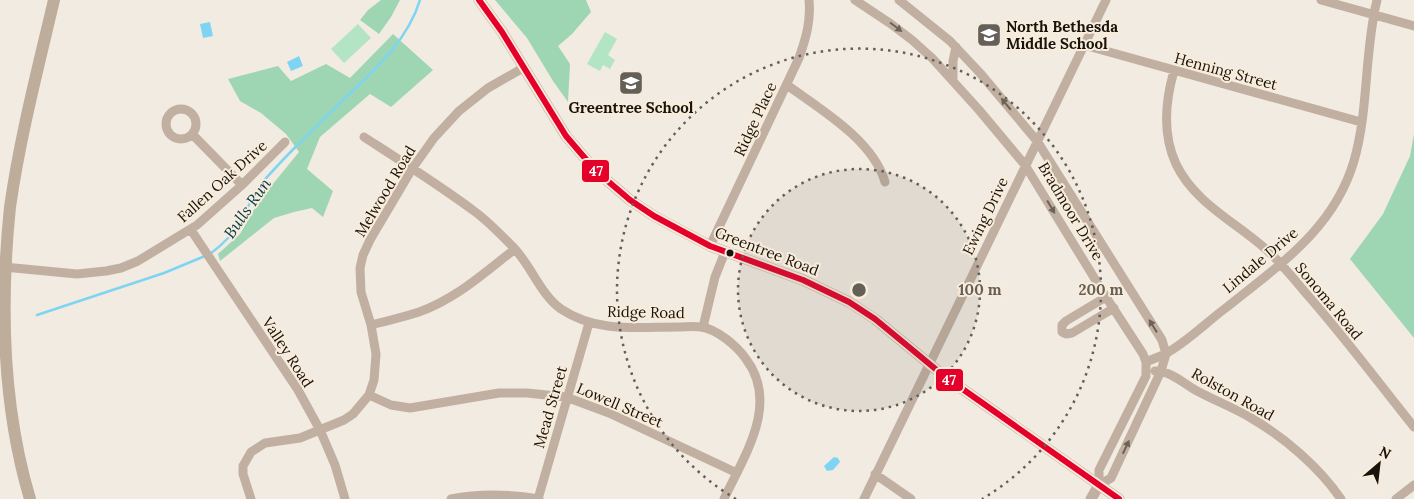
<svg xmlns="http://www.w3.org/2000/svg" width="1414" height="499" viewBox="0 0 1414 499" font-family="Lora,serif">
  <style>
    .green { fill: #b3e4c3 }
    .forest { fill: #9ed6b3 }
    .water { fill: #7ed4f3 }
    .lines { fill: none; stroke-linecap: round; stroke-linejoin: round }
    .stream { stroke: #7ed4f3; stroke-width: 2.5 }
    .minor { stroke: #c1b0a1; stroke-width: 9 }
    .tertiary { stroke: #c1b0a1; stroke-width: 11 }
    .secondary { stroke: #bfad9b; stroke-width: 12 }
    .bus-1-casing { stroke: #f9ecda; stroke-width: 10 }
    .bus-1 { stroke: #e4002b; stroke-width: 6 }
    .oneway { fill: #6c6257 }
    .ring { fill: none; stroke: #645f57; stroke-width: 2.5; stroke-dasharray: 2.5 5 }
    .bus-dot { fill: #17130d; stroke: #f9ecda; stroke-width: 2 }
    .labels { text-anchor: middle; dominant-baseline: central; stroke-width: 4; stroke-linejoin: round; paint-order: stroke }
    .poi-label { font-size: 15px; font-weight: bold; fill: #17130d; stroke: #f9ecda; text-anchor: start }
    .street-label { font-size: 15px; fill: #17130d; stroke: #f9ecda }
    .water-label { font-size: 16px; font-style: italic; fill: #013b4e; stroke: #f9ecda }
    .centre { fill: #645f57; stroke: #f9ecda; stroke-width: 2.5 }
    .ring-label { font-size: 15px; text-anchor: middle; font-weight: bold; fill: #645f57; stroke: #f9ecda; stroke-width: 4; stroke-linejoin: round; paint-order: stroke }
    .line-badge { stroke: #f9ecda; stroke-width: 2 }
    .badge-label { font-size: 14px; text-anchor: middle; font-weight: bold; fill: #fff }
  </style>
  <rect width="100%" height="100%" fill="#f2ebe1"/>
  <path class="green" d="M358,24l13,14 -27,25 -13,-14z
    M605,32l12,7 -9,16 7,5 -5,9 -7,-4 -3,6 -13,-7z"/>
  <path class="forest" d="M381,0h19l-9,17 -12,17 -19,-14 8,-10z
    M495,0h91l5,12 -19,22 -14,12 12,18 -2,38 -15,-21 -26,-43z
    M393,34l40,36 -42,37 -21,-13 -50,43 -13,32 26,22 -10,26 -11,-9 -18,4 -20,6 -54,43 -2,-7 22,-20 19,-33 40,-49 -13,-18 -25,-21 -21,-12 -12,-22 50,-13 13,15 35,-17 24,14z
    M1414,134v204l-64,-79 33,-45 27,-58z"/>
  <path class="water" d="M210,22l3,14 -10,2 -3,-14z
    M299,56l4,10 -12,5 -4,-9z
    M834,457l4,1 2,4 -7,8 -6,1 -3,-5z"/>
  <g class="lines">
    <path class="stream" d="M210,254c12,-9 23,-19 31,-33 7,-13 11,-25 20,-37 24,-28 51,-54 78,-80 31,-30 68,-61 81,-104
      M37,315l127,-42 41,-17"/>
    <path class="minor" d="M855,0l36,24 21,16 20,18 47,52 46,55 81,132 37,57 3,8v14l-47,94v15
      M899,0l51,41 30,32 57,68 125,199 4,14 -5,17 -50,107 -12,7
      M1321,0l93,26
      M1084,45l277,77
      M1174,71c-9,31 -12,63 2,93 19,40 62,59 93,88 13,12 24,26 35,39 39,44 74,91 110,136
      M953,80v-19l3,-14
      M787,85c33,24 86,55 98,97
      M166 124a15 15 0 1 1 30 0a15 15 0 1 1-30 0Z
      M192,134l50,51
      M364,137c37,24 75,48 110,74 14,10 27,24 39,36 18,18 27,47 48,62 36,24 76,18 117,18 8,0 16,-1 23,0 16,2 36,19 45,32 34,45 -2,97 -22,140
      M191,230l107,160 22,40 15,35 10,34
      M710,246l89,-188c7,-20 12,-37 10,-58
      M4,267l73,7 29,-3 15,-3 17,-7 59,-36 45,-40 43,-43
      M1106,297l-40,24 -4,4v7l4,2 6,-1 42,-25
      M371,325c16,-4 32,-8 48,-13 37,-13 66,-40 96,-63
      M703,327l12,-50 10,-25
      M1146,362c8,-4 17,-6 24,-11 20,-12 38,-30 57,-44 52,-42 107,-78 127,-146 15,-52 10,-108 23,-161
      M1155,371c17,0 30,14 44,21 17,9 35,16 52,26 33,19 68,49 90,81
      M369,395l22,10 19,3 89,-15h28l39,4 43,16 128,60
      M875,474l36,25
      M251,499l-8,-25v-8l8,-14 14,-9 35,-5 44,-18 9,-6 16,-19 5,-15 2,-26 -5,-29 -10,-33 -1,-24 3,-13 7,-15 42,-71 22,-31 25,-27 29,-23 35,-20
      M451,499c30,-6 58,-5 88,0
      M538,499l51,-176
      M864,499l242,-499
      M1396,499l18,-14"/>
    <path class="tertiary" d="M479,0l23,32 64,104 30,35 34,29 24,16 56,30 93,34 46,22 26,17 69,57 175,123
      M1091,499l8,-14"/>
    <path class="secondary" d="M30,499c-28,-94 -30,-194 -20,-292 10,-70 28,-139 44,-207"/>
    <defs>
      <path id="bus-1" d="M479,0l23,32 64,104 30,35 34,29 24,16 56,30 93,34 46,22 26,17 69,57 175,123"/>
    </defs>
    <use href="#bus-1" class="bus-1-casing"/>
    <use href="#bus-1" class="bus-1"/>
  </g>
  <defs><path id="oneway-solid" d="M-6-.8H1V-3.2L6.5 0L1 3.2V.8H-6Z" transform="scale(1.25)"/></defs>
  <g class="oneway">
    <use href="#oneway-solid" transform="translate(896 27) rotate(37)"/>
    <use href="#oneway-solid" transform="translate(1006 104) rotate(-130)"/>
    <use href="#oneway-solid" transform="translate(1051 207) rotate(59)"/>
    <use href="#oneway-solid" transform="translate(1153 326) rotate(-122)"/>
    <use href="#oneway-solid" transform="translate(1126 447) rotate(-65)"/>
  </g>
  <circle cx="859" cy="290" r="121" fill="#645f57" fill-opacity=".12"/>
  <g class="ring">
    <circle cx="859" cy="290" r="121"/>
    <path d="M736 499A242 242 0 1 1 982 499"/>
  </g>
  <defs>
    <symbol id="school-square" viewBox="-11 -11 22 22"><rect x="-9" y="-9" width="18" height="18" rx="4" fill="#645f57" stroke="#f9ecda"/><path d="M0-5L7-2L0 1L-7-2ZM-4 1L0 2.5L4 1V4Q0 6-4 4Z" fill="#fff"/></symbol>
  </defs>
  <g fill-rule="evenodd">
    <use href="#school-square" x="975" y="21" width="28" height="28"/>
    <use href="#school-square" x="617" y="69" width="28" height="28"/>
  </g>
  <circle class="bus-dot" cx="730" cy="253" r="4.5"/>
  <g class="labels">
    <g class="poi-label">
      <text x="1006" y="26">North Bethesda<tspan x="1006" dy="17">Middle School</tspan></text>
      <text x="631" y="107" text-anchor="middle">Greentree School</text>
    </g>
    <g class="street-label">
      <text transform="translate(1226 71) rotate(15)">Henning Street</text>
      <text transform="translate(755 119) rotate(-65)">Ridge Place</text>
      <text transform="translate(222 181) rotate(-42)">Fallen Oak Drive</text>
      <text transform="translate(385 191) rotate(-59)">Melwood Road</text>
      <text transform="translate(1071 211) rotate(59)">Bradmoor Drive</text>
      <text transform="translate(985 216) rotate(-64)">Ewing Drive</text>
      <text transform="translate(767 251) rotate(21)">Greentree Road</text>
      <text transform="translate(1260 260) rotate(-40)">Lindale Drive</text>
      <text transform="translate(1329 301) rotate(50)">Sonoma Road</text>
      <text transform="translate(646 312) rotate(1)">Ridge Road</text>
      <text transform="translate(288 352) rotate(57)">Valley Road</text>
      <text transform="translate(1233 394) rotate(29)">Rolston Road</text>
      <text transform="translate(620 405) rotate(23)">Lowell Street</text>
      <text transform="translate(550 407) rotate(-74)">Mead Street</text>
    </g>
    <g class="water-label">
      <text transform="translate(247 208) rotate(-55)">Bulls Run</text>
    </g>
  </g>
  <circle cx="859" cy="290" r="8" class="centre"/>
  <g class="ring-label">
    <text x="980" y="295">100 m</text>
    <text x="1101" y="295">200 m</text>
  </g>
  <g class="line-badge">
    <rect x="581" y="159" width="29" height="24" rx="5" fill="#e4002b"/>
    <rect x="935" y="368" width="29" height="24" rx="5" fill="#e4002b"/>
  </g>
  <g class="badge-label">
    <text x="596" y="176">47</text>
    <text x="949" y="385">47</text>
  </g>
  <g transform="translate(1379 464) rotate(28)" stroke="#f9ecda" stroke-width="4" paint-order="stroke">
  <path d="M0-4L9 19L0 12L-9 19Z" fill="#17130d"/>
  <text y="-8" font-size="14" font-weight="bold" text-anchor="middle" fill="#17130d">N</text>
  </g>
</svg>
